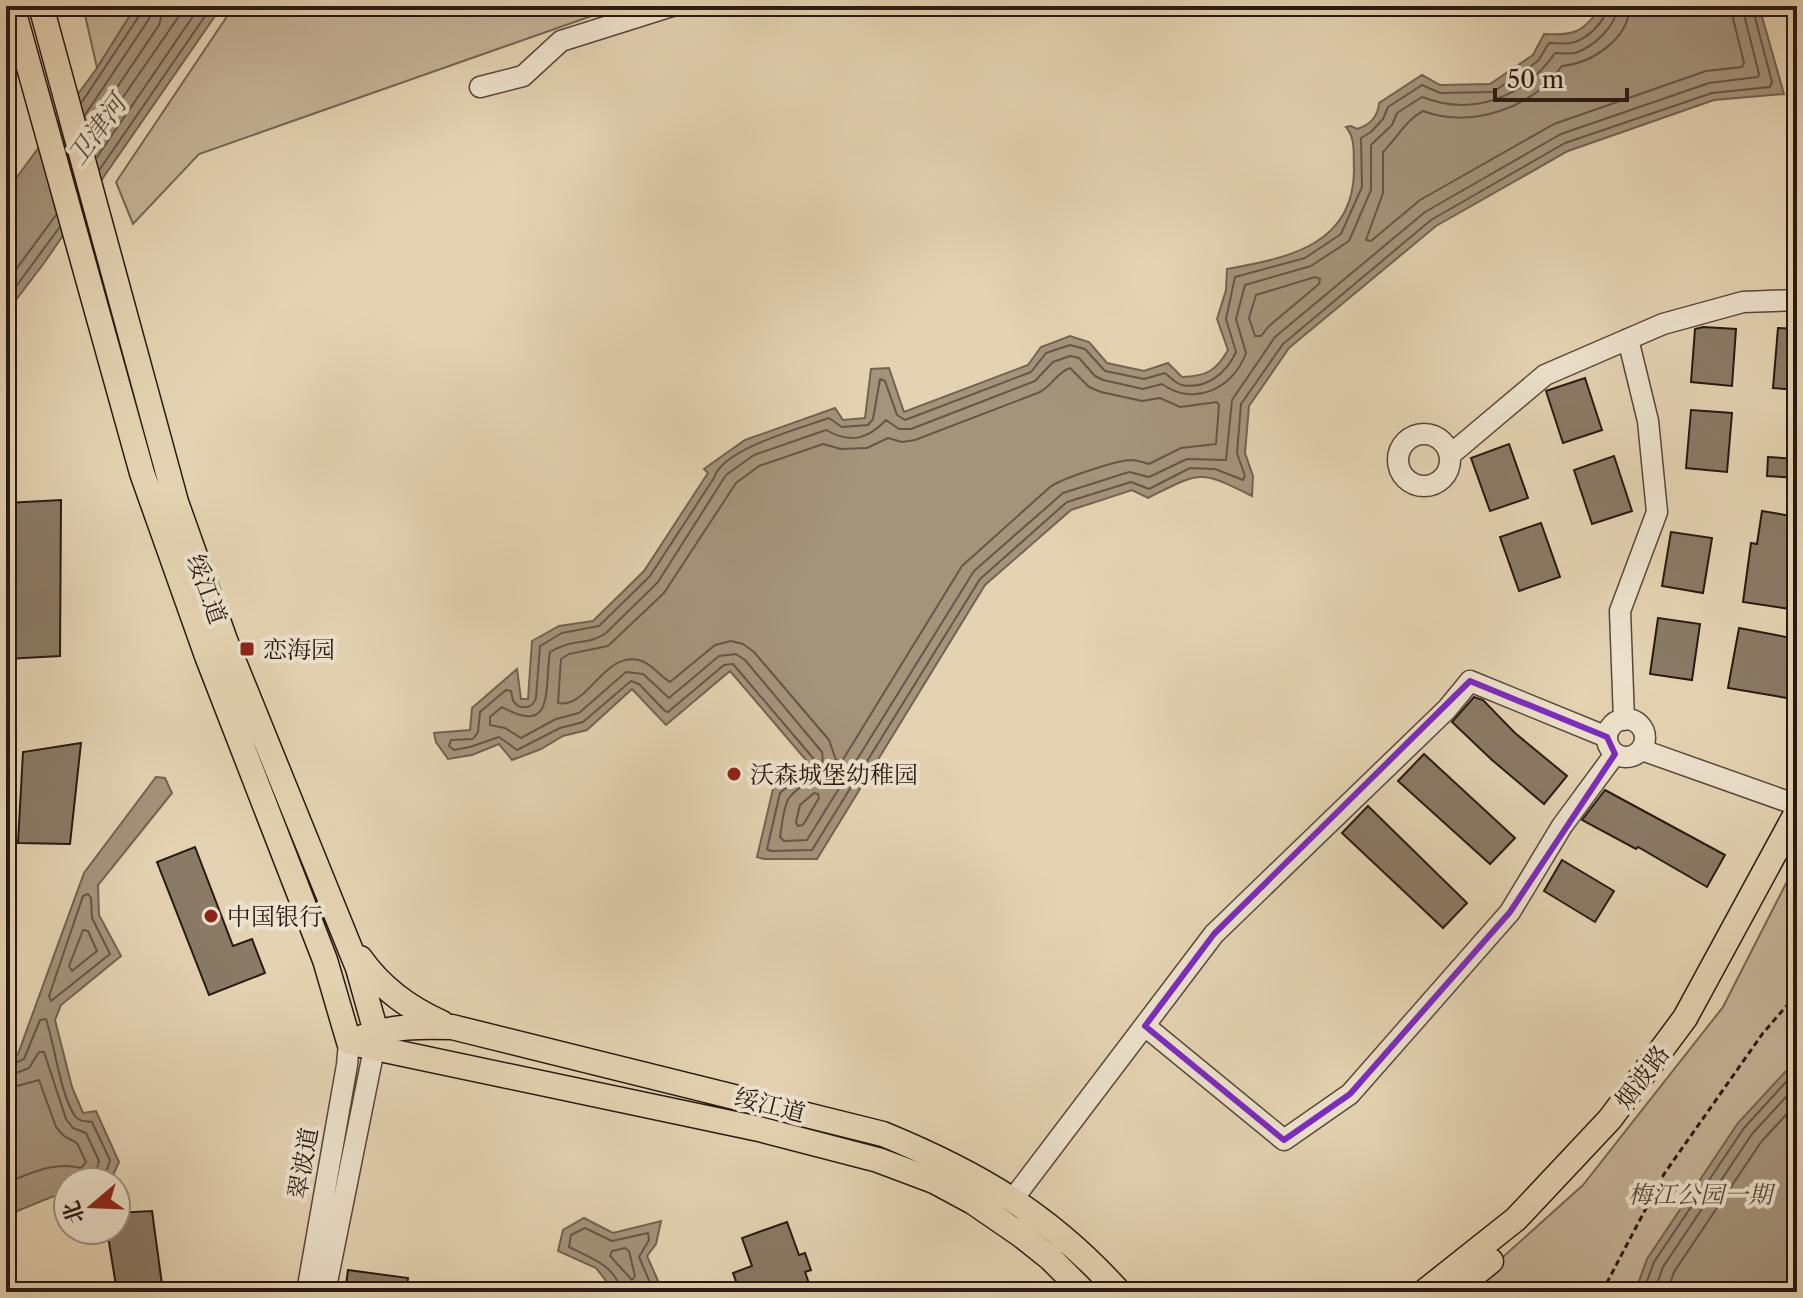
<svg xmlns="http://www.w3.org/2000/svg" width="1803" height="1298" viewBox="0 0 1803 1298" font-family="'Libre Caslon Text','Noto Serif SC',serif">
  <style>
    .green { fill: #c4b397; stroke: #766655; stroke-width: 2 }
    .water { fill: #a4947c; stroke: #736352; stroke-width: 2 }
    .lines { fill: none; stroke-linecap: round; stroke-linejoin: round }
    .shore { stroke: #665648; stroke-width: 2 }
    .building { fill: #8a7a66; stroke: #291913; stroke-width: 2 }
    .minor-casing { stroke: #58483b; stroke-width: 23 }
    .major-casing { stroke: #291913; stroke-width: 27 }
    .path { stroke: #291913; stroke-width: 3; stroke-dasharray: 6 4; stroke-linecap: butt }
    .minor { stroke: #ede2cd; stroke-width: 20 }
    .major { stroke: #e4d3b2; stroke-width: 24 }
    .marked { fill: none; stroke: #7b2cbf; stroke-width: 6; stroke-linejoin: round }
    .poi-dot { fill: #8f2418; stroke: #ede2cd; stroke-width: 3 }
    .labels { text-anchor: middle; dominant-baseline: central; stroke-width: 8; stroke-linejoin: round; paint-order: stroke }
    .street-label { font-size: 24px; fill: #291913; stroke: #ede2cd }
    .poi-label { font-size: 24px; fill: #291913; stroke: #ede2cd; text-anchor: start }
    .park-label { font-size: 24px; font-style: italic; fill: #58473b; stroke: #ede2cd }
    .water-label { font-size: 26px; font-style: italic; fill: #5a4a3d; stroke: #ede2cd }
  </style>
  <rect width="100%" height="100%" fill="#e4d3b2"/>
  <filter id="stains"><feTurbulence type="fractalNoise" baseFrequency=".0025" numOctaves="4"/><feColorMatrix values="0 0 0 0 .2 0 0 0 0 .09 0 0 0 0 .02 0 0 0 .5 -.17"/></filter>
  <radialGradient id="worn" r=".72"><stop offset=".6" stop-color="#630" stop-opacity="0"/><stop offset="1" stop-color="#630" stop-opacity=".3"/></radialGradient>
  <path class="green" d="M83,6h53l-39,62z
    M234,6h386l-421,148 -66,70 -17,-42z
    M1797,862v430h-333l119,-107 140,-178z"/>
  <path class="water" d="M136,6h86l-178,257 -38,50v-121l91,-124z
    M1602,6h157l25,88 -70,6 -146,51 -132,75 -147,122 -40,58 -4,47 8,23 -1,20c-54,-27 -52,-24 -104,2l-16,-8 -61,20 -86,75 -168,274h-53l-7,-2 16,-68 33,-29 -76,-89 -64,54 -34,-36 -45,41 -24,6 -22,13 -29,11 -13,-16 -27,11 -24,4 -12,-17 -2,-9 36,-3 2,-22 45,-39 4,30h7l4,-58 27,-15 34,-5 51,-50 64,-98 -4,-4 41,-29 90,-32 8,12 22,-2 6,-49 18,-1 15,44 124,-47 13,-18 29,-11 19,6 18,21 37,8 24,-8 14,14c25,-1 34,-6 46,-27l-11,-31 9,-29 1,-21c61,-11 128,-24 127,-101 -1,-15 2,-29 -8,-41l5,-1 6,3c13,-4 21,-12 22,-26l43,-28 18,10 50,-1 43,-29 11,-21c31,2 39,-2 58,-28z
    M156,777l9,1 7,15 -74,92 1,30 22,41 -60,49 -6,15 17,67 11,26 13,-2 23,51 -9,20h-42v13l-14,1 -37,15 -11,26v-177l12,-6 66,-181z
    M1797,1059v233h-162l12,-33 91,-136z
    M584,1218l29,15 48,-12 -5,23 -9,12 16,36h-48l-19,-24 -38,-17 5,-21z"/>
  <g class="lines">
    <path class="shore" d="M1608,6c-3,16 -22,35 -38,37 -6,1 -14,0 -21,0l-11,18 -45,31 -53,1 -18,-8 -34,22 -5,12 -12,13 -10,6 1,49 -21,47 -36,24 -70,19 -9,42 10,33c-9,20 -29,38 -54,33 -6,-1 -12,-8 -17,-12l-21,6 -39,-8 -20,-22 -15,-4 -24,8 -15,19 -126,48 -8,-5 -12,-34 -5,-2 -7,40 -5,6 -26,2 -13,-9c-28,10 -107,31 -115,60l-64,98 -51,50 -37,7 -22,13 -4,52c-3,9 -10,11 -18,8l-5,-5 -2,-10 -5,-1 -26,22 -2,20 -5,7 -22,1 -2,6 5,4 16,-3 29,-10 18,13 43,-22 23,-6 48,-41 8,3 26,27 3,1 56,-47 9,-1 80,94 -2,8 -31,27 -13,56 4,2 41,-1 168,-271 87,-77 64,-20 18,7 41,-21 25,1 28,11 2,-4 -8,-23 4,-49 42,-60 148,-124 134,-77 147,-50 58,-6 2,-5 -20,-76
      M1618,6c-2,20 -24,41 -43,47 -6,1 -14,0 -20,0 -30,44 -82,64 -133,44l-25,16 -5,12 -21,20v45l-22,51 -38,25 -66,19 -9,34 10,34c-13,36 -52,54 -84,31l-19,5 -40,-9 -8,-4 -16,-18 -9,-2 -17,6 -18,19 -124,48h-12l-13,-9c-18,19 -35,24 -60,10l-72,25 -28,20 -68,107 -52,51c-16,12 -36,6 -56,19 -6,34 6,86 -48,55l-12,10v8l15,3 16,10 35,-19 23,-6 47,-41 17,2 26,24 50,-42 17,-2 9,6 77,92c5,26 -21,29 -33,46 -6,9 -7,28 -9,39l4,4 23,-1 167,-269 89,-78 66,-21 20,5 38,-18 39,1 6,-60 43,-63 150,-125 136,-78 148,-51 49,-6 1,-3 -17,-68
      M1630,6c-2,34 -38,57 -68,60 -29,42 -91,63 -139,45 -17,9 -26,27 -40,41v41l-17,47 5,1 49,-41 134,-76 152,-53 36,-4 2,-4 -14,-57
      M82,102l59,-89 1,-7
      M85,115l64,-96 3,-13
      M89,129l70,-104 5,-19
      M92,142l94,-136
      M97,157l103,-151
      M100,169l112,-163
      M1315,277l5,2 -1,5 -50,42 -8,10h-6l-6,-18 7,-23z
      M6,283l50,-68
      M6,300l53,-72
      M1070,368l19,19 12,5 41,9 18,-3 20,9 37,-5 2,3 -3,39 -35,4 -32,16c-6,-2 -12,-4 -19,-4 -15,1 -67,18 -80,27l-88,79 -120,195 -6,-1 -7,-20 -75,-88 -11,-8 -12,-3 -16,4 -45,37c-11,-6 -18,-19 -31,-22 -36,-8 -51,49 -81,43l3,-44 8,-5 39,-8 56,-53 72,-110 23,-17 64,-22 18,5 26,-1 21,-10 14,4 13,-2 125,-48c13,-7 16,-19 30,-24z
      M814,793l4,1 1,4 -16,27 -5,1 -2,-4 4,-17z
      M88,894l3,4 1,20 18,36 -59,47 -2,-5 34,-100z
      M83,930l5,1 9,20 -25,20 -3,-5z
      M6,1067l18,-8 16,-39 6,-1c9,27 14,75 29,97 4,6 11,5 17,6l18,38 -7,22
      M6,1077l23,-9 10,-16h5l22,67 7,9 13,5 13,28 -6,21
      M6,1089l33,-9 17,47 8,9 13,7 9,19 -5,6c-27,-7 -49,5 -75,15
      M625,1248l4,3 6,25 -3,4 -22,-24 2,-5z
      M621,1292c-4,-26 -32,-35 -52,-45l2,-12 14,-7 27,13 36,-8 1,7 -10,17 15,35
      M1643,1292l11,-30 90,-134 53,-58
      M1654,1292l9,-25 89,-133 45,-49
      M1667,1292l7,-20 87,-130 36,-39"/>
  </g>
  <path class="building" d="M1703,327l33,2 -4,57 -41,-4 4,-53z
    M1778,328l19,1v61l-24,-2z
    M1585,378l17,52 -39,13 -17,-52z
    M1691,410l41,3 -5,59 -41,-4z
    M1509,444l19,54 -38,13 -19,-53z
    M1614,456l18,55 -40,13 -18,-54z
    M1768,457l29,2v19l-30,-2z
    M61,500l-1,156 -54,3v-156z
    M1762,511l35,6v93l-54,-8 8,-59 6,1z
    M1541,523l19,54 -41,14 -19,-54z
    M1671,532l41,6 -9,55 -41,-7z
    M1658,618l42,6 -8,56 -42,-6z
    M1739,628l58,11 -10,59 -59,-10z
    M1474,697l9,3 32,33 52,43 -23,28 -52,-44 -40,-38z
    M81,743l-11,101 -52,-1 5,-91z
    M1424,754l91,84 -25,26 -92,-83z
    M1605,790l120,65 -18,32 -69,-40 -2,2 -54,-29z
    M1368,806l99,97 -24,25 -101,-95z
    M195,847l38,99 19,-7 13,34 -56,22 -52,-133z
    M1562,860l52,31 -19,31 -51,-31z
    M152,1211l11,81h-46l-10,-62h9v-17z
    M787,1222l12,33 6,-2 6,17 -6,2 7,20h-72l-7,-19 19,-7 -10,-28z
    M348,1270l60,8 -2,14h-61z"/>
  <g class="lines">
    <defs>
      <path id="minor" d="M480,87l43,-11 38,-35 111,-35
        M1398 460a26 26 0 1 1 52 0a26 26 0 1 1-52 0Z
        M1450,455l95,-80 118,-51 80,-22 54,-2
        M1607 738a19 19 0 1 1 38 0a19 19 0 1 1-38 0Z
        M1624,720l-4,-109 37,-99 -9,-91 -20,-82
        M1642,750l155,55
        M1145,1026l139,114 66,-46 160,-182 52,-86 53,-72
        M1013,1199l201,-265 233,-225 23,-28 137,56
        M307,1292l40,-227 2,-23
        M325,1292l49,-243"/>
      <path id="major" d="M12,6l130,467 65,183 118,304 24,82
        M41,6l135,496 49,138 133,328 18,64 -2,17
        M360,958c21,30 48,50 82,65
        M363,1037c29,-11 59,-11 89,-10l431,107c95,39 167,81 236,158
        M361,1045l398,84 119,31 56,21 39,21 48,33 29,23 34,34
        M1424,1292l92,-73 94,-100 75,-101 112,-206
        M1453,1292l38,-31"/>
    </defs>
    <use href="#minor" class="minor-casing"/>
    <use href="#major" class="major-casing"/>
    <path class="path" d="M1602,1292l62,-118 99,-141 34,-39"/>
    <use href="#minor" class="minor"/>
    <use href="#major" class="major"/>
  </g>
  <path class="marked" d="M1470,681l137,56 8,17 -105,158 -160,182 -66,46 -139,-114 69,-92z"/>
  <g class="poi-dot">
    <rect x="239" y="641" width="16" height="16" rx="4"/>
    <circle cx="734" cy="774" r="8"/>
    <circle cx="211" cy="916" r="8"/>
  </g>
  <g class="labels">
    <g class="street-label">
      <text transform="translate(207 589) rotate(70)">绥江道</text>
      <text transform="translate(1642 1077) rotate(-53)">烟波路</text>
      <text transform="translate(770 1105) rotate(14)">绥江道</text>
      <text transform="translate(303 1163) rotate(-80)">翠波道</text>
    </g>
    <g class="poi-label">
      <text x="263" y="649">恋海园</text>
      <text x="750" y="774">沃森城堡幼稚园</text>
      <text x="227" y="916">中国银行</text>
    </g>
    <g class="park-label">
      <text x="1700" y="1194">梅江公园一期</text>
    </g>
    <g class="water-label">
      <text transform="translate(97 130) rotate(-54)">卫津河</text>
    </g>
  </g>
  <rect width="1803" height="1298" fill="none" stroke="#e4d3b2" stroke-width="32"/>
  <rect x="8" y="8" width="1787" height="1282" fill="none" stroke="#291913" stroke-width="4"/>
  <rect x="16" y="16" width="1771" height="1266" fill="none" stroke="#291913" stroke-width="2"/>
  <g transform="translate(92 1206) rotate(251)"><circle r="38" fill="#ede2cd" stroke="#9f9283" stroke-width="2"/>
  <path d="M0-6L14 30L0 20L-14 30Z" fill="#8f2418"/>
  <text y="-12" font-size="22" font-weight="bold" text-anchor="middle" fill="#291913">北</text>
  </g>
  <path d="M1495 88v12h132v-12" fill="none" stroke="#291913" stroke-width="4"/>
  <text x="1507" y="88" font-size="24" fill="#291913" stroke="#ede2cd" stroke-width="6" paint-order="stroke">50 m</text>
  <rect width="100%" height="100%" filter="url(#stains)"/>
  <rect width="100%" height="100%" fill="url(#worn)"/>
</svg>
